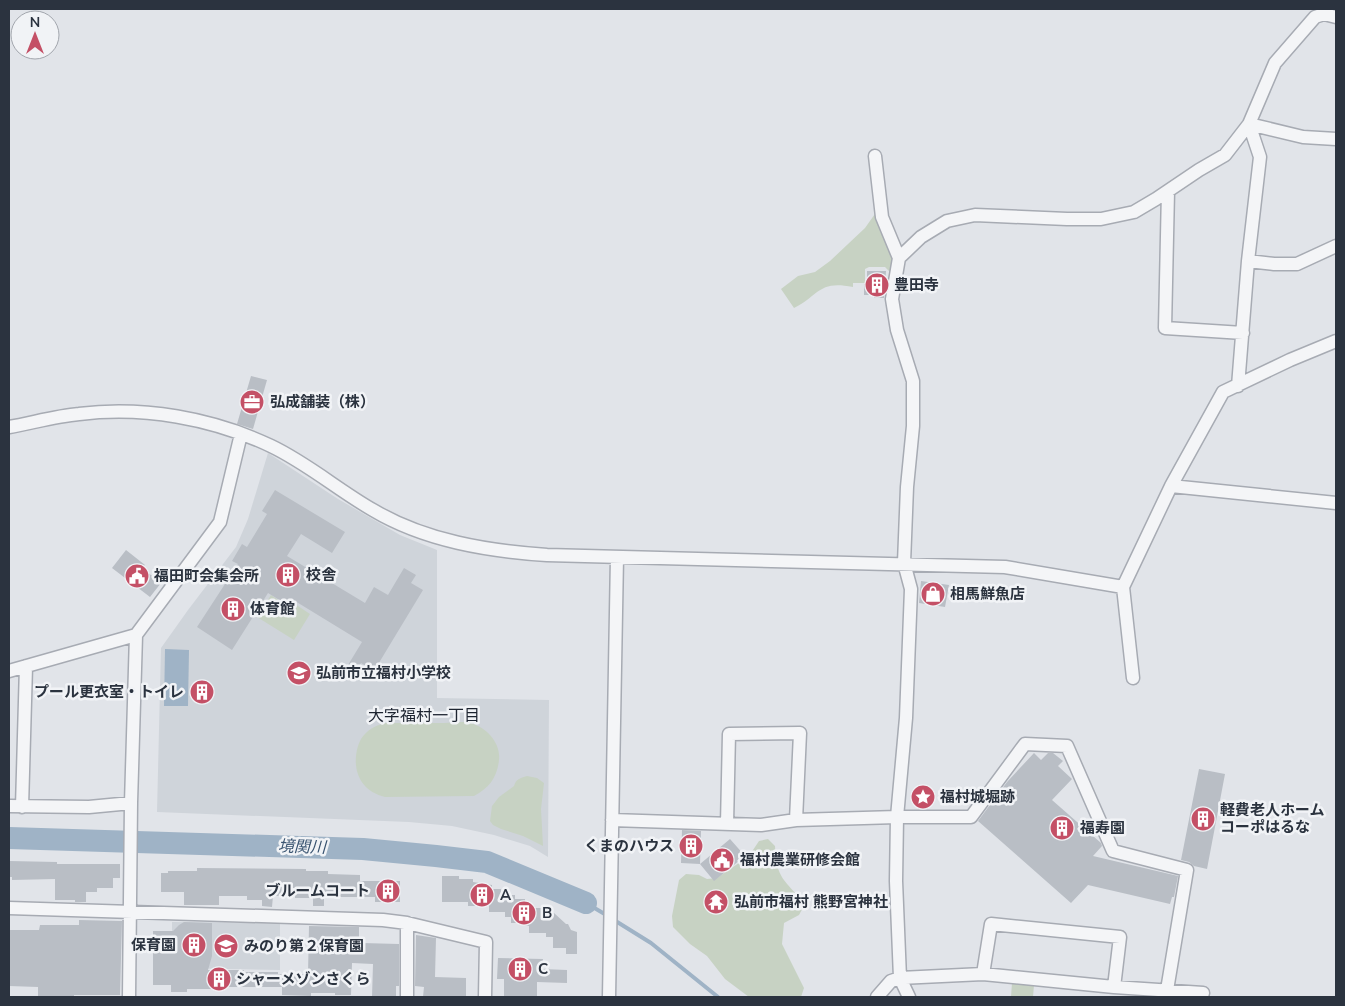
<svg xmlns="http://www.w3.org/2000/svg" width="1345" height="1006" viewBox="0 0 1345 1006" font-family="'Nunito Sans','Noto Sans JP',sans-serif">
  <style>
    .built { fill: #cfd4da }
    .green { fill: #c7d2c3 }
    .water { fill: #9fb3c6 }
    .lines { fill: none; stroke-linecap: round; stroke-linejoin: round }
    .stream { stroke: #9fb3c6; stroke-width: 4 }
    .river { stroke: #9fb3c6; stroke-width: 22 }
    .building { fill: #b9bec5 }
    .minor-casing { stroke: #a7abb3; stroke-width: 15 }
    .minor { stroke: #f4f5f7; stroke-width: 12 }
    .labels { text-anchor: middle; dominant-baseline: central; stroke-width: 5; stroke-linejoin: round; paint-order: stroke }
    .poi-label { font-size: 15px; font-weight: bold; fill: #2b333f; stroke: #f1f3f6; text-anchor: start }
    .neighbourhood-label { font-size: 16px; fill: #1d2430; stroke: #f1f3f6 }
    .water-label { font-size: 16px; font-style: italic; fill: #385370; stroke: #f1f3f6 }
  </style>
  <rect width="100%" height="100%" fill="#e1e4e9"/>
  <path class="built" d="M268,453l70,46 62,36 37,15v148l112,2 -1,157 -18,-11 -36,-11 -42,-9 -43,-4 -252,-10 4,-164 27,-38 48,-63 12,-28z
    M172,922l108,1v47l-108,-2z"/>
  <path class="green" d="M877,211l19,48 -6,13 -5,-5h-16l-4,2v14h-12v4c-35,-7 -33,8 -59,21l-13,-19 17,-13 17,-4 15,-11 35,-33z
    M271,595l21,14 3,-5 15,10 -16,26 -37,-23z
    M385,723c20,0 39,0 59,0 9,0 19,-2 27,0 16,5 30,20 28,37 -2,18 -10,28 -25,36l-89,1c-20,-5 -31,-20 -29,-41 1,-8 3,-16 9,-22 5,-6 13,-9 20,-11z
    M527,776l10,2 7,5 -3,26 2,37 -20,-10 -22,-7 -8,-4 -3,-4 2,-15 7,-9 15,-11c2,-7 6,-8 13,-10z
    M768,839l7,7c1,33 10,34 30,58l-6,11 -15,8 -2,21 22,44 -3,9h-52l-24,-18 -18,-23 -17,-12 -17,-17 -1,-11 7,-36 7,-6 13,1 8,4 10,-1 32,-22 10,-15z
    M1012,983l22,2 -1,12h-22z"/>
  <path class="water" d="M165,649l24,1 -1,56h-24z"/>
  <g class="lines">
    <path class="stream" d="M586,903l22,13
      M614,920l37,23 67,54"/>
    <path class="river" d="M9,838l354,11 73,7 51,6 99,41"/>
  </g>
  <path class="building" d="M867,271h19l-2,27h-10v-3h-10v-11h3z
    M251,376l16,4 -14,49 -16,-5z
    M275,490l70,42 -13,21 -31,-19 -14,22 78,47 9,-16 14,8 16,-27 12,7 -5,8 12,7 -49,81 -13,-8 -4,7 -9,-5 14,-23 -67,-41 -4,6 -23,-14 -36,57 -35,-23 41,-63 -6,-3 10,-17 5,3 20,-33 -5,-3z
    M126,550l19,15 -3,3 19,15 -11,14 -38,-29z
    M921,581l28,4 -4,22 -26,-4z
    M1034,753l7,7 7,-7h5l10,8 -5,5 14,13 -20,21 49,43 1,3 -9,10 85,20 -4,21h-2l-2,7 -82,-19 -17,18 -93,-82 29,-39z
    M1199,769l26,5 -18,95 -13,-3 -5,-4 -8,-2z
    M682,830l19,1 -1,33 -19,-1z
    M730,839l15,17 -31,25 -14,-17z
    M9,861l48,1v2h63v14h-7v10h-16v4h-11v10h-11v-2h-20v-21l-43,1v-3h-3z
    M197,868l109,1v2h22v3l32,1v6h40v21h-25v-5h-51v9h-11v-8h-18v-2h-22l-1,11 -10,-1v-6h-15v-4h-28v9h-35v-13h-23v-19h7v-2h29z
    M442,876h17v3h14v3l19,3v4h9v6h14v4h10v6h9v3h9v4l11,1 12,11h2l3,6 6,2v22h-11v-6h-13v-11h-7v-4h-17v-7l-5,-1v-2h-13v-6h-6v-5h-16v-6h-21v-4h-26z
    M709,896l16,3 -2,13 -16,-2z
    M79,920l43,1 -2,74h-46v2h-36v-10l-29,-1v-56h30l1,-5h39z
    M184,922l28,1v33l-4,14h36v2h34v2h30l1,-48 50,1v13h3v3l37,1v42h-3v11h-24l1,-33 -21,-1 -1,32h-16v-2h-24v3l-29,-1v-8h-63v2h-32v3h-16v-7h-18v-54h20l6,-6z
    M416,935l20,3 -1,39 31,1v19h-43l1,-10 -9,-1z
    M498,958l45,1 -1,10 25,1v13l-30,-1v15h-33v-18h-7z"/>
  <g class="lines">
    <defs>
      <path id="minor" d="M1249,124l54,13 33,2
        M875,156l7,61 17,41 -7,41 5,31 16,51v45l-6,61 -3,76 7,26 -5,129 -9,99 -1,64 4,97 9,19
        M1168,191l-3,137 78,5
        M899,258l22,-21 26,-16 28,-6 92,4h34l33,-7 22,-13 43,-29 26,-15 24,-31 26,-61 40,-46 9,-3 12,3
        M1248,261l26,3h23l39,-18
        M1238,386l10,-125 12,-104 -11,-33
        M9,427c23,-4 47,-11 70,-13 64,-8 133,4 192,32 36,17 67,44 102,64 52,31 115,41 174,45l458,12 118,20
        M1171,486l165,17
        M9,671l127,-36
        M1133,678l-10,-91 48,-101 52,-94 67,-32 46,-19
        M9,806l80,1 42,-4
        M22,807l4,-141
        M612,820l149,5 35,-5 4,-87 -71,1 -2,90
        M796,820l101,-3h74l54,-73 42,2 46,105 74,19 -20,120
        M9,908l374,12 24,3 79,19 -1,55
        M983,974l8,-50 129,13 -6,50
        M129,997l2,-194 5,-168 84,-113 21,-88
        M407,997v-74
        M609,997l8,-440
        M877,997l14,-16 9,-3 83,-4 131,13 89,6"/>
    </defs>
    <use href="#minor" class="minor-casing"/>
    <use href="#minor" class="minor"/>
  </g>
  <defs>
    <symbol id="building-disc" viewBox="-11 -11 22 22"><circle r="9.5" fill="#c45066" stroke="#f1f3f6"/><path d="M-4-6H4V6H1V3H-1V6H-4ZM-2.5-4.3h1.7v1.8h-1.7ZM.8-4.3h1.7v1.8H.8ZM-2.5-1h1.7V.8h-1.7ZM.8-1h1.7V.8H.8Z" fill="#fff"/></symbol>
    <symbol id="office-disc" viewBox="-11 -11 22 22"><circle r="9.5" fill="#c45066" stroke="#f1f3f6"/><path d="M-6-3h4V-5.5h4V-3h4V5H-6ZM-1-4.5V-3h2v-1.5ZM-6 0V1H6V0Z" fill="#fff"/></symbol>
    <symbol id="civic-disc" viewBox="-11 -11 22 22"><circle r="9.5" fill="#c45066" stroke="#f1f3f6"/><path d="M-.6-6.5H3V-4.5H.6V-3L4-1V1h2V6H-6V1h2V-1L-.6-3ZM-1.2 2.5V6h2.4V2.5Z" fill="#fff"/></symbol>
    <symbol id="shop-disc" viewBox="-11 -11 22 22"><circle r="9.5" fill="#c45066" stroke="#f1f3f6"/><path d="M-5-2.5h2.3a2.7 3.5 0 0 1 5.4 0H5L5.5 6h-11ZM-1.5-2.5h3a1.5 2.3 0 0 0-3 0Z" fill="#fff"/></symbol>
    <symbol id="school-disc" viewBox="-11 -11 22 22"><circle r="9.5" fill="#c45066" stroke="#f1f3f6"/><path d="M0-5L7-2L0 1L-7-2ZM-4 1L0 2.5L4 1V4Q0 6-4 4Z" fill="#fff"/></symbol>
    <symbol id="sight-disc" viewBox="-11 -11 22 22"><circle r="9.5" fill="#c45066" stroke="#f1f3f6"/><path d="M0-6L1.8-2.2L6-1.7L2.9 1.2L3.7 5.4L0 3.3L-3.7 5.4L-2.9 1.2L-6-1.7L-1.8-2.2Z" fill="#fff"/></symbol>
    <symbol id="temple-disc" viewBox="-11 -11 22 22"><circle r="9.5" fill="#c45066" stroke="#f1f3f6"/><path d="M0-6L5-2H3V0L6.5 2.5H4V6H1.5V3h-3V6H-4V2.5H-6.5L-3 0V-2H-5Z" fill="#fff"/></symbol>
  </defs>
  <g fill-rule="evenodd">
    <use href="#building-disc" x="863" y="271" width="28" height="28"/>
    <use href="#office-disc" x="238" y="388" width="28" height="28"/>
    <use href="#building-disc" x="274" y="561" width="28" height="28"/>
    <use href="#civic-disc" x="123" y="562" width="28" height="28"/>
    <use href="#shop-disc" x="919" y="580" width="28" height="28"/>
    <use href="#building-disc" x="219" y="595" width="28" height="28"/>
    <use href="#school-disc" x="285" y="659" width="28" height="28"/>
    <use href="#building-disc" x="188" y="678" width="28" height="28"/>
    <use href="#sight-disc" x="909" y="783" width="28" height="28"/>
    <use href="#building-disc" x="1189" y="805" width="28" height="28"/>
    <use href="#building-disc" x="1048" y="814" width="28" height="28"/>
    <use href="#building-disc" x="677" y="832" width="28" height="28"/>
    <use href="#civic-disc" x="708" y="846" width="28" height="28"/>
    <use href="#building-disc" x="374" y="877" width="28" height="28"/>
    <use href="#building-disc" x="468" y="881" width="28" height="28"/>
    <use href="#temple-disc" x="702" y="888" width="28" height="28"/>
    <use href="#building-disc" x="510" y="899" width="28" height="28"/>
    <use href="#building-disc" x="180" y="931" width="28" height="28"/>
    <use href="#school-disc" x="212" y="932" width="28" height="28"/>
    <use href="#building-disc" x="506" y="955" width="28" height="28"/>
    <use href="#building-disc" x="205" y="965" width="28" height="28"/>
  </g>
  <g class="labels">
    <g class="poi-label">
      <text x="894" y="285">豊田寺</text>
      <text x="270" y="402">弘成舗装（株）</text>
      <text x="306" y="575">校舎</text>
      <text x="154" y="576">福田町会集会所</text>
      <text x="950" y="594">相馬鮮魚店</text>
      <text x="250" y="609">体育館</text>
      <text x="316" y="673">弘前市立福村小学校</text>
      <text x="184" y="692" text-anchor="end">プール更衣室・トイレ</text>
      <text x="940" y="797">福村城堀跡</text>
      <text x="1220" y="810">軽費老人ホーム<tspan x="1220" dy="17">コーポはるな</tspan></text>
      <text x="1080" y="828">福寿園</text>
      <text x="674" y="846" text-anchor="end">くまのハウス</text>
      <text x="740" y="860">福村農業研修会館</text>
      <text x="370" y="891" text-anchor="end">ブルームコート</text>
      <text x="500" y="895">A</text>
      <text x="734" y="902">弘前市福村 熊野宮神社</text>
      <text x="542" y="913">B</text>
      <text x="176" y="945" text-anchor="end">保育園</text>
      <text x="244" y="946">みのり第２保育園</text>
      <text x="538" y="969">C</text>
      <text x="236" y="979">シャーメゾンさくら</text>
    </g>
    <g class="neighbourhood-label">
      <text x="424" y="716">大字福村一丁目</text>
    </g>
    <g class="water-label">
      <text transform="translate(302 847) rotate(2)">境関川</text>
    </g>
  </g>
  <rect width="1345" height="1006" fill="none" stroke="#2b333f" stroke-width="20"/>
  <g transform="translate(35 35)"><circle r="24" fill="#f1f3f6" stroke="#a2a6ad"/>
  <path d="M0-4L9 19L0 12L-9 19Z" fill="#c45066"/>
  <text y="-8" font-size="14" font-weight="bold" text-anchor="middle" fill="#2b333f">N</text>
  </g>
</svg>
